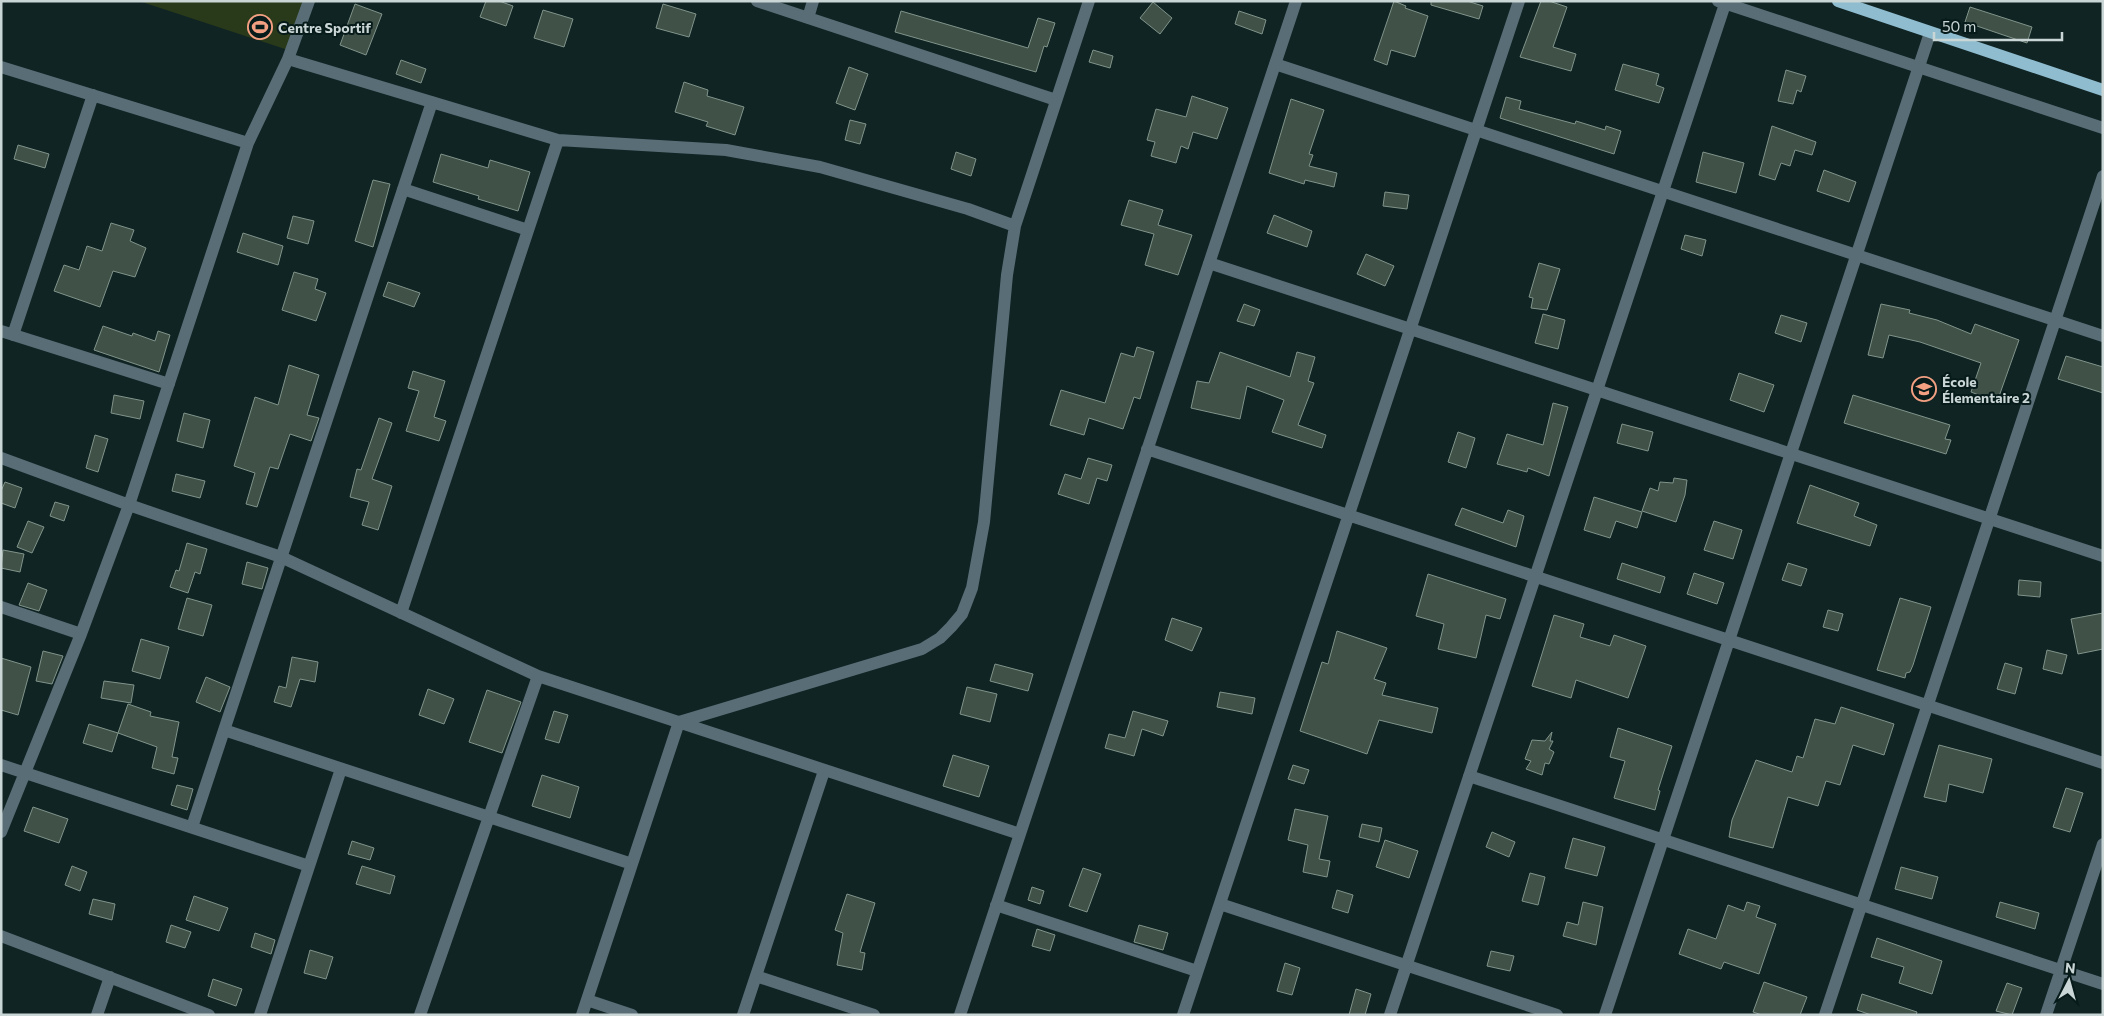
<svg xmlns="http://www.w3.org/2000/svg" width="2104" height="1016" viewBox="0 0 2104 1016" font-family="Commissioner,sans-serif">
  <style>
    .park { fill: #293a1b }
    .building { fill: #405148; stroke: #81948a }
    .lines { fill: none; stroke-linecap: round; stroke-linejoin: round }
    .minor { stroke: #586d76; stroke-width: 12 }
    .major { stroke: #8fbccf; stroke-width: 12 }
    .labels { text-anchor: middle; dominant-baseline: central; stroke-width: 4; stroke-linejoin: round; paint-order: stroke }
    .poi-label { font-size: 14px; font-weight: bold; fill: #cad6d5; stroke: #061b1a; text-anchor: start }
  </style>
  <rect width="100%" height="100%" fill="#102424"/>
  <path class="park" d="M139,1h172l-17,51z"/>
  <path class="building" d="M486,1h13l14,5 -7,20 -26,-9z
    M1394,1l12,5 -1,2 23,8 -13,41 -24,-7 -4,15 -13,-5z
    M1431,1h36l16,5 -4,13 -48,-14z
    M1541,1h8l18,6 -14,40 23,7 -5,17 -51,-14z
    M1153,2l19,16 -12,16 -20,-16z
    M355,4l27,10 -16,41 -26,-10z
    M663,4l33,10 -7,23 -33,-9z
    M1970,7l62,20 -5,16 -62,-21z
    M543,10l30,9 -9,28 -30,-9z
    M901,11l127,37 10,-30 17,5 -8,24 -3,-1 -8,26 -141,-40z
    M1239,11l27,9 -4,14 -27,-10z
    M1093,50l20,6 -3,12 -21,-6z
    M401,60l25,9 -5,14 -25,-9z
    M1623,64l36,10 -3,11 8,3 -5,15 -44,-13z
    M849,67l19,7 -13,36 -19,-7z
    M1786,70l20,6 -5,16 -4,-2 -4,14 -15,-3z
    M684,82l24,8 -1,6 37,11 -9,28 -29,-9 2,-4 -33,-10z
    M1192,96l36,12 -11,31 -24,-7 -5,17 -7,-3 -5,17 -25,-7 4,-14 -8,-2 9,-31 30,8z
    M1506,97l15,4 -2,8 56,15 1,-3 29,9 1,-4 15,5 -7,23 -114,-36z
    M1291,99l33,11 -15,44 4,1 -4,11 28,7 -3,14 -29,-7 -1,4 -35,-11z
    M850,120l16,4 -6,20 -15,-4z
    M1772,126l44,16 -4,13 -17,-5 -5,16 -9,-3 -6,17 -16,-5z
    M18,145l31,9 -4,14 -31,-9z
    M956,152l20,7 -5,17 -20,-7z
    M1703,152l41,11 -8,30 -40,-11z
    M441,154l47,14 2,-8 40,12 -12,39 -40,-12 1,-3 -46,-14z
    M1824,170l32,12 -7,20 -32,-11z
    M373,180l17,4 -17,63 -18,-6z
    M1385,192l24,3 -2,14 -24,-3z
    M1129,200l34,10 -5,15 34,10 -14,40 -33,-10 9,-31 -33,-9z
    M1274,215l38,16 -5,16 -40,-14z
    M293,216l21,5 -6,23 -21,-6z
    M111,223l23,7 -4,11 16,7 -11,29 -22,-6 -13,36 -46,-16 10,-26 15,5 8,-24 15,5z
    M243,233l40,13 -5,19 -41,-13z
    M1685,235l21,5 -4,16 -21,-7z
    M1366,254l28,12 -9,20 -28,-12z
    M1539,263l21,6 -13,41 -16,-2 2,-10 -4,-1z
    M294,272l24,7 -3,10 11,4 -10,28 -34,-11z
    M388,282l32,11 -6,14 -31,-11z
    M1244,304l16,6 -6,16 -17,-5z
    M1881,304l29,6 -1,3 28,7 34,14 4,-10 44,16 -22,62 -26,-10 10,-29 -61,-21 -31,-7 -6,23 -15,-3z
    M1543,314l22,6 -7,29 -23,-6z
    M1781,315l26,8 -6,19 -26,-9z
    M103,326l29,10 1,-3 22,8 3,-10 12,4 -11,37 -65,-22z
    M1137,347l17,5 -14,47 -6,-2 -11,32 -34,-11 -5,17 -34,-10 11,-35 44,13 16,-50 13,4z
    M1220,352l70,25 7,-25 18,5 -7,24 6,2 -16,42 28,10 -4,13 -50,-16 12,-32 -37,-14 -7,33 -49,-11 6,-27 12,2z
    M2066,356l37,11v26l-45,-14z
    M289,365l30,10 -12,40 12,3 -8,23 -21,-7 -12,35 -8,-2 -13,40 -11,-3 9,-31 -21,-7 21,-69 23,8z
    M413,371l32,10 -11,36 12,4 -7,20 -33,-10 13,-40 -11,-3z
    M1739,373l35,12 -10,27 -34,-12z
    M114,395l30,6 -4,18 -29,-6z
    M1853,395l97,30 -5,14 6,1 -5,14 -102,-31z
    M1553,403l15,4 -19,69 -21,-8 -1,4 -30,-8 10,-30 36,11z
    M184,413l26,7 -7,28 -26,-7z
    M379,418l13,5 -20,56 20,7 -14,44 -16,-5 7,-23 -19,-5 7,-28 4,1z
    M1622,424l31,8 -5,19 -31,-8z
    M1458,432l17,6 -9,30 -18,-6z
    M95,435l13,4 -10,33 -12,-4z
    M1088,458l24,7 -5,16 -10,-3 -8,26 -31,-10 7,-20 16,5z
    M176,474l29,7 -5,17 -28,-7z
    M1674,478l13,2 -2,15 -9,27 -34,-11 8,-23 8,3 2,-9 13,1z
    M5,482l17,6 -7,20 -14,-5v-12z
    M1810,485l49,18 -5,13 23,9 -7,21 -73,-23z
    M1594,497l48,15 -5,16 -21,-7 -6,17 -26,-8z
    M55,502l14,4 -5,15 -14,-5z
    M1462,508l41,15 5,-13 16,6 -8,31 -61,-22z
    M28,521l16,6 -12,26 -15,-6z
    M1714,521l28,9 -9,29 -29,-9z
    M187,543l20,6 -7,25 -5,-2 -7,21 -18,-6 6,-17 3,1z
    M3,550l21,4 -4,18 -19,-4z
    M247,562l21,6 -6,21 -20,-5z
    M1622,563l43,14 -5,16 -43,-14z
    M1788,563l19,6 -6,17 -19,-6z
    M1694,573l30,10 -7,21 -30,-10z
    M1428,574l78,25 -6,20 -14,-4 -10,43 -38,-9 6,-25 -28,-8z
    M2019,580l22,2 -1,15 -22,-2z
    M28,583l19,7 -8,21 -20,-6z
    M187,598l25,7 -9,31 -25,-7z
    M1900,598l31,9 -18,58 -3,7 -4,1 -1,5 -28,-8z
    M1828,610l15,4 -5,17 -15,-4z
    M2103,613v36l-25,5 -7,-35z
    M1554,615l30,9 -4,13 30,9 4,-11 32,11 -18,52 -52,-18 -5,18 -39,-12z
    M1172,618l30,10 -10,23 -27,-11z
    M1337,631l50,17 -13,31 12,4 -4,12 56,13 -6,25 -53,-13 -12,34 -67,-23 22,-69 6,2z
    M141,639l28,8 -9,32 -28,-8z
    M2047,650l20,5 -5,19 -19,-5z
    M43,651l20,5 -11,28 -16,-3z
    M292,657l26,5 -3,20 -15,-3 -9,28 -17,-5 5,-16 7,2z
    M1,658l30,9 -13,48 -17,-5z
    M2005,663l17,5 -7,26 -18,-5z
    M995,664l38,10 -5,17 -38,-10z
    M206,677l24,10 -10,25 -24,-10z
    M104,681l30,4 -3,18 -30,-5z
    M967,687l30,7 -7,28 -30,-8z
    M428,689l26,10 -10,25 -25,-9z
    M487,690l34,12 -19,51 -33,-11z
    M1220,692l35,6 -3,16 -35,-7z
    M128,704l23,8 -1,4 29,6 -7,35 6,1 -4,16 -22,-6 5,-21 -39,-14z
    M1841,707l53,17 -10,31 -31,-10 -13,40 -14,-4 -8,25 -30,-9 -15,51 -44,-11 3,-17 24,-60 36,12 5,-16 6,2 12,-39 20,5z
    M554,711l14,4 -9,28 -14,-4z
    M1133,711l35,10 -5,15 -21,-7 -8,27 -29,-8 4,-14 16,4z
    M89,724l29,9 -6,19 -29,-9z
    M1618,728l54,18 -14,44 2,1 -5,19 -41,-12 11,-37 -15,-4z
    M1552,732l-2,9h3l-4,8 5,3 -5,12 -4,-1 -3,12 -16,-6 5,-8 -6,-2 7,-19 13,1z
    M1939,745l53,14 -9,34 -34,-9 -3,18 -22,-5z
    M953,755l36,11 -10,31 -36,-11z
    M1293,765l16,5 -5,14 -16,-5z
    M542,775l37,12 -9,31 -38,-12z
    M177,785l16,4 -6,21 -16,-5z
    M2066,788l17,5 -13,39 -17,-5z
    M33,807l35,12 -9,24 -35,-12z
    M1295,809l33,7 -9,43 11,2 -3,16 -24,-5 5,-27 -20,-5z
    M1362,824l20,4 -3,14 -20,-5z
    M1492,832l23,10 -6,15 -23,-10z
    M1573,838l32,9 -8,29 -32,-8z
    M1385,840l33,11 -9,27 -33,-11z
    M352,841l22,7 -4,12 -22,-6z
    M72,866l15,6 -7,19 -15,-6z
    M362,866l33,10 -5,18 -34,-10z
    M1901,867l37,10 -6,22 -37,-10z
    M1083,868l18,6 -14,38 -18,-6z
    M1530,873l15,4 -7,28 -16,-4z
    M1032,887l12,4 -4,13 -12,-4z
    M1337,890l16,5 -5,18 -16,-5z
    M847,894l28,9 -15,49 5,1 -3,17 -25,-5 6,-32 -8,-3z
    M194,896l34,12 -9,23 -33,-11z
    M93,899l22,5 -3,16 -23,-6z
    M1583,902l20,5 -7,38 -33,-9 4,-14 11,3z
    M1747,902l13,4 -4,11 20,7 -17,50 -35,-12 -3,7 -42,-15 9,-25 28,10 12,-34 16,6z
    M2000,902l39,11 -4,16 -39,-12z
    M171,925l20,7 -6,16 -19,-6z
    M1139,925l29,8 -5,17 -29,-8z
    M1037,929l18,6 -5,16 -18,-5z
    M255,933l20,7 -4,14 -20,-7z
    M1877,938l65,23 -10,33 -33,-11 5,-16 -33,-10z
    M310,950l23,7 -7,22 -22,-6z
    M1491,951l23,5 -4,15 -23,-5z
    M1285,963l15,5 -8,27 -15,-4z
    M213,979l29,10 -6,17 -28,-10z
    M1764,982l43,15 -7,18h-38l-9,-3z
    M2007,983l15,5 -10,27 -16,-4z
    M1356,989l15,5 -6,21h-16z
    M1862,994l55,18 -1,3h-45l-14,-5z"/>
  <g class="lines">
    <path class="minor" d="M757,1l299,99
      M1718,1l385,127
      M808,18l5,-17
      M288,59l270,81 168,10 94,17 148,42 47,17
      M1275,64l828,272
      M1,67l247,76
      M403,189l125,41
      M1209,263l894,293
      M1,331l168,53
      M13,335l80,-240
      M1147,449l956,314
      M1,458l128,47 152,52 257,119 482,158
      M1,607l80,27
      M401,613l157,-473
      M224,730l408,134
      M1,765l308,101
      M1469,776l634,208
      M192,827l240,-725
      M1,832l80,-198 48,-129 119,-362 40,-84 21,-58
      M1220,904l337,111
      M996,905l201,66
      M1,936l208,79
      M756,976l118,39
      M587,1000l45,15
      M97,1015l13,-38
      M260,1015l81,-246
      M420,1015l118,-339
      M582,1015l97,-293 243,-73 18,-11 11,-11 11,-13 10,-26 12,-66 23,-247 8,-49 74,-225
      M743,1015l81,-244
      M960,1015l336,-1014
      M1183,1015l336,-1014
      M1390,1015l336,-1014
      M1605,1015l325,-982
      M1825,1015l278,-839
      M2046,1015l57,-171"/>
    <path class="major" d="M1838,1l265,89"/>
  </g>
  <defs>
    <symbol id="stadium-ring" viewBox="-11 -11 22 22"><circle r="9.5" fill="#061b1a" stroke="#f3a082" stroke-width="1.5"/><path d="M0-5a6.5 5 0 1 0 0 10a6.5 5 0 1 0 0-10ZM-3.5-1.8h7v3.6h-7Z" fill="#f3a082"/></symbol>
    <symbol id="school-ring" viewBox="-11 -11 22 22"><circle r="9.5" fill="#061b1a" stroke="#f3a082" stroke-width="1.5"/><path d="M0-5L7-2L0 1L-7-2ZM-4 1L0 2.5L4 1V4Q0 6-4 4Z" fill="#f3a082"/></symbol>
  </defs>
  <g fill-rule="evenodd">
    <use href="#stadium-ring" x="246" y="13" width="28" height="28"/>
    <use href="#school-ring" x="1910" y="375" width="28" height="28"/>
  </g>
  <g class="labels">
    <g class="poi-label">
      <text x="278" y="27">Centre Sportif</text>
      <text x="1942" y="381">École<tspan x="1942" dy="16">Élementaire 2</tspan></text>
    </g>
  </g>
  <rect width="2104" height="1016" fill="none" stroke="#cad6d5" stroke-width="5"/>
  <g transform="translate(2069 981) rotate(6)" stroke="#061b1a" stroke-width="4" paint-order="stroke">
  <path d="M0-4L9 19L0 12L-9 19Z" fill="#cad6d5"/>
  <text y="-8" font-size="14" font-weight="bold" text-anchor="middle" fill="#cad6d5">N</text>
  </g>
  <path d="M1934 32v8h128v-8" fill="none" stroke="#cad6d5" stroke-width="2.5"/>
  <text x="1942" y="32" font-size="15" fill="#cad6d5" stroke="#061b1a" stroke-width="4" paint-order="stroke">50 m</text>
</svg>
